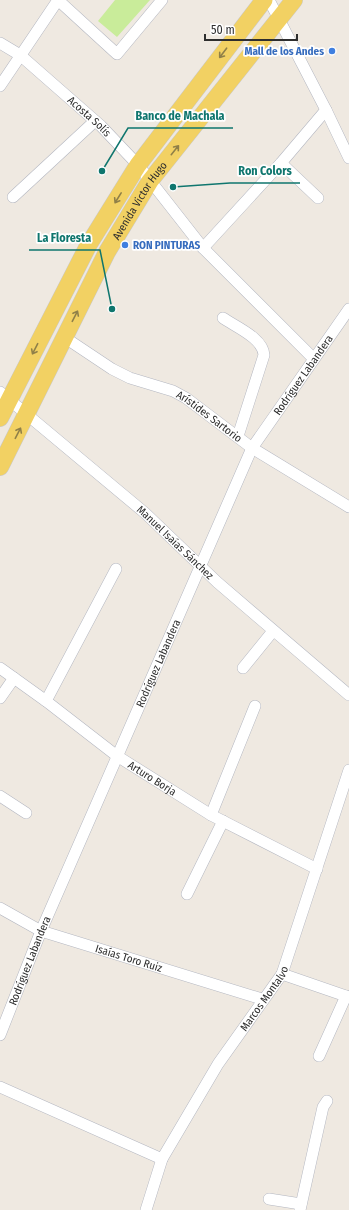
<svg xmlns="http://www.w3.org/2000/svg" width="349" height="1210" viewBox="0 0 349 1210" font-family="'Fira Sans Condensed',sans-serif">
  <style>
    .pitch { fill: #c9ec9a }
    .lines { fill: none; stroke-linecap: round; stroke-linejoin: round }
    .street-casing { stroke: #b4b7c1; stroke-width: 12 }
    .primary-casing { stroke: #c9c9c9; stroke-width: 18 }
    .street { stroke: #fff; stroke-width: 11 }
    .primary { stroke: #f2d163; stroke-width: 17 }
    .oneway { stroke: #908048 }
    .shop-dot { fill: #3f7fe0; stroke: #fff; stroke-width: 1.5 }
    .labels { text-anchor: middle; dominant-baseline: central; stroke-width: 3.5; stroke-linejoin: round; paint-order: stroke }
    .shop-label { font-size: 11px; font-weight: bold; fill: #366cbe; stroke: #fff; text-anchor: end }
    .street-label { font-size: 11px; fill: #2e2e2e; stroke: #fff }
    .leader { fill: none; stroke: #0f766e; stroke-width: 1.5 }
    .callout-dot { fill: #0f766e; stroke: #fff; stroke-width: 1.5 }
    .callout-label { font-size: 12px; text-anchor: middle; font-weight: bold; fill: #0f766e; stroke: #fff; stroke-width: 3.5; stroke-linejoin: round; paint-order: stroke }
  </style>
  <rect width="100%" height="100%" fill="#efe9e1"/>
  <path class="pitch" d="M115,0h35l-33,37 -19,-16z"/>
  <g class="lines">
    <defs>
      <g id="street">
        <path d="M58,0l59,54 45,-54"/>
        <path d="M269,0l57,110 23,48"/>
        <path id="s1" d="M0,43l20,12 81,71 37,39 65,83 111,111"/>
        <path d="M0,86l58,-86"/>
        <path d="M281,163l37,35"/>
        <path d="M13,197l82,-76"/>
        <path d="M203,248l78,-85 45,-53"/>
        <path d="M223,318c13,9 40,20 41,37l-26,81"/>
        <path id="s2" d="M64,337l48,32 18,9 43,13 13,7 66,50 97,59"/>
        <path id="s3" d="M0,392l145,121 72,69 132,113"/>
        <path id="s4" d="M0,668l46,33 71,55 94,59 106,54"/>
        <path d="M243,668l30,-37"/>
        <path d="M0,698l14,-20"/>
        <path d="M46,701l70,-132"/>
        <path d="M0,796l26,17"/>
        <path d="M211,815l44,-109"/>
        <path d="M187,894l36,-73"/>
        <path id="s5" d="M0,908l41,23 221,68"/>
        <path d="M282,974l67,23"/>
        <path id="s6" d="M0,1035l41,-104 211,-483 97,-139"/>
        <path d="M319,1056l27,-60"/>
        <path d="M0,1087l162,72"/>
        <path d="M269,1199l32,5"/>
        <path id="s7" d="M146,1210l16,-51 56,-95 64,-90 67,-204"/>
        <path d="M300,1210l23,-103 4,-6"/>
      </g>
      <g id="primary">
        <path d="M0,418l89,-174 49,-79 126,-165"/>
        <path id="s8" d="M0,467l107,-215 43,-71 144,-181"/>
      </g>
    </defs>
    <use href="#street" class="street-casing"/>
    <use href="#primary" class="primary-casing"/>
    <use href="#street" class="street"/>
    <use href="#primary" class="primary"/>
  </g>
  <defs><path id="oneway-shaft" d="M-6 0H5M1.5-3L5.5 0L1.5 3" fill="none" stroke-width="1.6" stroke-linecap="round" stroke-linejoin="round"/></defs>
  <g class="oneway">
    <use href="#oneway-shaft" transform="translate(223 53) rotate(127)"/>
    <use href="#oneway-shaft" transform="translate(175 150) rotate(-51)"/>
    <use href="#oneway-shaft" transform="translate(118 198) rotate(122)"/>
    <use href="#oneway-shaft" transform="translate(75 316) rotate(-63)"/>
    <use href="#oneway-shaft" transform="translate(35 349) rotate(117)"/>
    <use href="#oneway-shaft" transform="translate(18 433) rotate(-63)"/>
  </g>
  <g class="shop-dot">
    <circle cx="332" cy="51" r="4"/>
    <circle cx="125" cy="245" r="4"/>
  </g>
  <g class="labels">
    <g class="shop-label">
      <text x="324" y="51">Mall de los Andes</text>
      <text x="133" y="245" text-anchor="start">RON PINTURAS</text>
    </g>
    <g class="street-label">
      <text stroke="none"><textPath href="#s1" startOffset="116">Acosta Solís</textPath></text>
      <text stroke="none"><textPath href="#s8" startOffset="301">Avenida Victor Hugo</textPath></text>
      <text stroke="none"><textPath href="#s6" startOffset="728">Rodríguez Labandera</textPath></text>
      <text stroke="none"><textPath href="#s2" startOffset="167">Arístides Sartorio</textPath></text>
      <text stroke="none"><textPath href="#s3" startOffset="231">Manuel Isaías Sánchez</textPath></text>
      <text stroke="none"><textPath href="#s6" startOffset="404">Rodríguez Labandera</textPath></text>
      <text stroke="none"><textPath href="#s4" startOffset="188">Arturo Borja</textPath></text>
      <text stroke="none"><textPath href="#s5" startOffset="139">Isaías Toro Ruiz</textPath></text>
      <text stroke="none"><textPath href="#s6" startOffset="80">Rodríguez Labandera</textPath></text>
      <text stroke="none"><textPath href="#s7" startOffset="244">Marcos Montalvo</textPath></text>
    </g>
  </g>
  <path class="leader" d="M102 171L128 128H233M173 187L230 183H300M112 309L100 250H29"/>
  <g class="callout-dot">
    <circle cx="102" cy="171" r="4"/>
    <circle cx="173" cy="187" r="4"/>
    <circle cx="112" cy="309" r="4"/>
  </g>
  <g class="callout-label">
    <text x="180" y="120">Banco de Machala</text>
    <text x="265" y="175">Ron Colors</text>
    <text x="64" y="242">La Floresta</text>
  </g>
  <path d="M205 34v6h92v-6" fill="none" stroke="#2e2e2e" stroke-width="2"/>
  <text x="211" y="34" font-size="12" fill="#2e2e2e" stroke="#ffffff" stroke-width="3" paint-order="stroke">50 m</text>
</svg>
